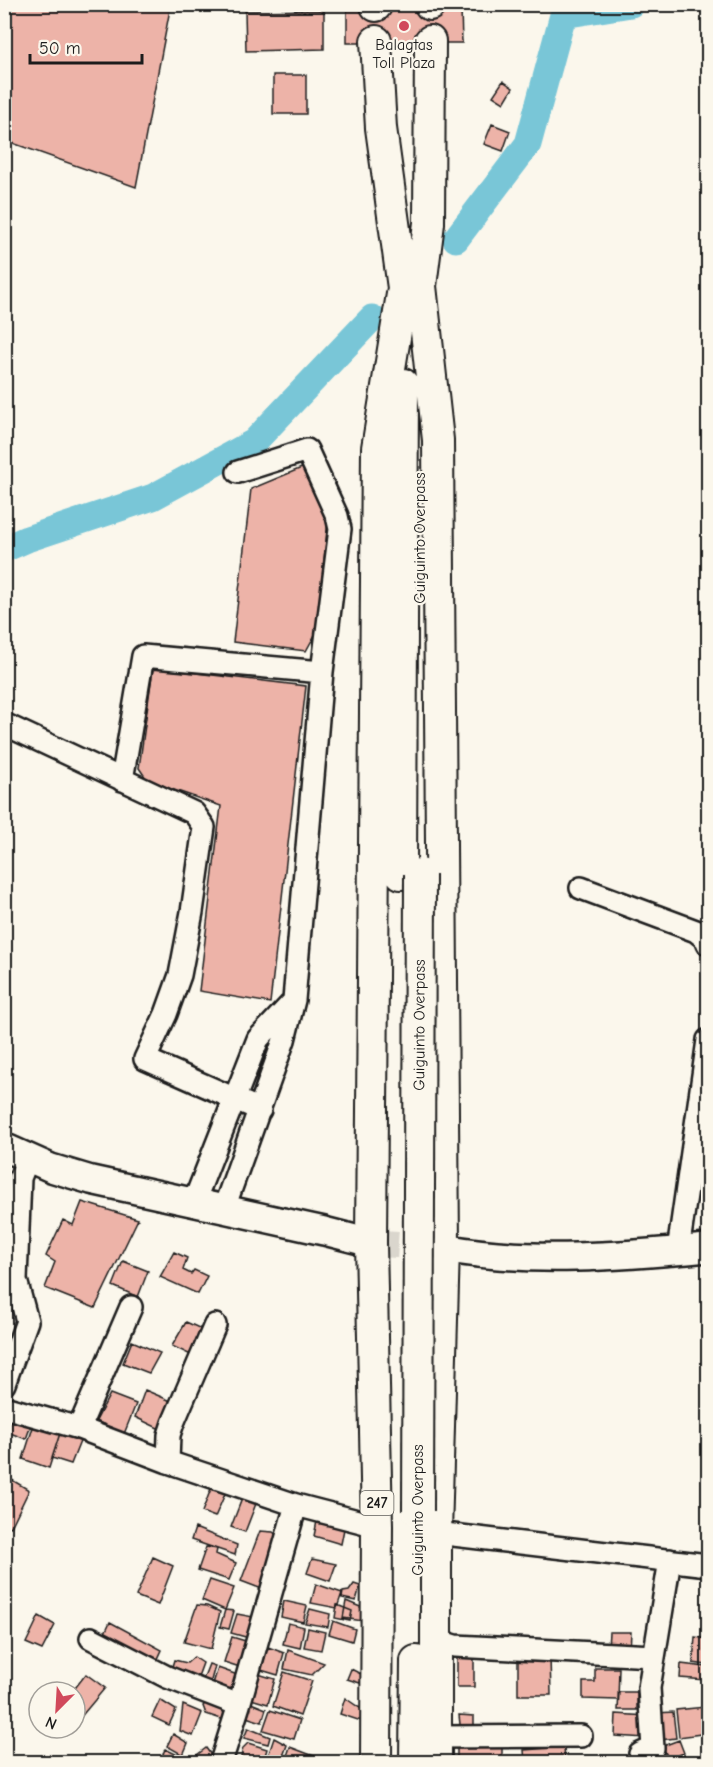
<svg xmlns="http://www.w3.org/2000/svg" width="713" height="1767" viewBox="0 0 713 1767" font-family="'Comic Neue',sans-serif">
  <style>
    .lines { fill: none; stroke-linecap: round; stroke-linejoin: round }
    .river { stroke: #79c6d7; stroke-width: 27 }
    .building { fill: #edb3a8; stroke: #1c1c1c; stroke-width: 1.5 }
    .major-tunnel { stroke: #dad6cd; stroke-width: 27; stroke-dasharray: 27 14; stroke-linecap: butt }
    .minor-casing { stroke: #1c1c1c; stroke-width: 26 }
    .major-casing { stroke: #1c1c1c; stroke-width: 32 }
    .highway-casing { stroke: #1c1c1c; stroke-width: 34 }
    .minor { stroke: #fbf7ec; stroke-width: 21 }
    .major { stroke: #fbf7ec; stroke-width: 27 }
    .highway { stroke: #fbf7ec; stroke-width: 30 }
    .highway-bridge-casing { stroke: #1c1c1c; stroke-width: 34; stroke-linecap: butt }
    .highway-bridge { stroke: #fbf7ec; stroke-width: 30 }
    .poi-dot { fill: #d1495b; stroke: #fbf7ec; stroke-width: 2 }
    .labels { text-anchor: middle; dominant-baseline: central; stroke-width: 4.5; stroke-linejoin: round; paint-order: stroke }
    .shield { fill: #fbf7ec; stroke: #5f5e5a; stroke-width: 1.5 }
    .shield-label { font-size: 15px; font-weight: bold; fill: #1c1c1c }
    .poi-label { font-size: 16px; fill: #1c1c1c; stroke: #fbf7ec }
    .street-label { font-size: 16px; fill: #1c1c1c; stroke: #fbf7ec }
  </style>
  <rect width="100%" height="100%" fill="#fbf7ec"/>
  <filter id="ink" filterUnits="userSpaceOnUse"><feTurbulence type="fractalNoise" baseFrequency=".0167" numOctaves="2"/><feDisplacementMap in="SourceGraphic" scale="12" xChannelSelector="R" yChannelSelector="G"/><feConvolveMatrix kernelMatrix="1 2 1 2 8 2 1 2 1" color-interpolation-filters="sRGB"/></filter>
  <g filter="url(#ink)">
    <g class="lines">
      <path class="river" d="M456,239l72,-95 35,-129 68,-11
        M4,549l23,-10 126,-42 101,-55 118,-124"/>
    </g>
    <path class="building" d="M4,4h167l-35,183 -132,-47z
      M461,9l1,34h-115v-33z
      M324,10v39l-78,2 -1,-40z
      M273,75h33v39h-33z
      M503,81l10,7 -9,15 -11,-7z
      M492,124l18,7 -7,20 -19,-7z
      M304,467l25,42 -12,122 -11,20 -73,-9 18,-153z
      M153,668l153,18 -36,317 -71,-12 22,-185 -73,-25 -9,-13z
      M82,1202l56,17 -43,89 -50,-20 10,-26 -9,-6 17,-36 10,5z
      M174,1252l13,6 -4,12 8,4 3,-4 13,6 -9,18 -38,-17z
      M123,1261l25,10 -10,26 -25,-11z
      M186,1322l22,10 -13,25 -23,-11z
      M132,1341l28,12 -11,20 -26,-10z
      M145,1390l26,11 -11,28 -25,-12z
      M110,1394l26,10 -12,30 -28,-13z
      M14,1416l18,6 -6,17 -16,-6v-11z
      M34,1424l27,6 -12,38 -26,-9z
      M61,1430l20,9 -10,25 -19,-6z
      M4,1462l9,1 -6,12 3,2 -6,11z
      M12,1480l17,10 -18,37 -7,-3v-30z
      M214,1481l14,6 -13,30 -13,-5z
      M243,1496l14,5 -12,31 -14,-5z
      M318,1516l27,8 -4,20 -27,-8z
      M195,1528l42,17 -2,10 -44,-15z
      M260,1531l13,1 8,7 -19,50 -21,-8z
      M206,1547l11,2 -1,5 20,9 -7,17 -31,-10z
      M153,1557l20,9 -15,39 -22,-9z
      M312,1559l24,5 -6,17 -23,-8z
      M210,1580l24,8 -9,22 -23,-10z
      M316,1584l26,9 -5,15 -26,-5z
      M354,1584l6,2 -4,15 -14,-3 1,-6 6,-1z
      M284,1601l23,5 -4,16 -22,-5z
      M346,1601l19,8 -2,12 -20,-3z
      M197,1605l10,1 13,6 -9,37 -27,-7z
      M337,1605l15,6 -2,10 -15,-3z
      M310,1609l20,5 -2,13 -23,-4z
      M225,1610l9,1 -5,18 -9,-2z
      M237,1614l22,4 -6,21 -22,-6z
      M39,1616l16,9 -13,25 -16,-7z
      M333,1621l22,8 -3,12 -23,-7z
      M110,1622l52,28 -6,13 -54,-24z
      M288,1623l16,4 -4,21 -17,-4z
      M308,1628l17,4 -4,18 -17,-3z
      M609,1632h22l-1,18 -22,-2z
      M232,1637l17,5 -9,25 -16,-5z
      M695,1637l13,2 -1,26 -14,-2z
      M268,1647l16,6 -6,22 -17,-5z
      M288,1650l36,13 -12,12 -28,-6z
      M457,1651l17,1v35h-17z
      M550,1656l1,39h-33v-38z
      M194,1657l9,6 -7,19 -26,-9 4,-13 13,3z
      M209,1664l6,2 -5,18 -8,-2z
      M681,1664l25,3v13l-26,-2z
      M218,1668l25,9 -6,18 -25,-8z
      M595,1668h24l-1,32 -35,-1v-17h12z
      M351,1669l12,6 -3,8 -13,-4z
      M284,1672l28,9 -12,35 -27,-10z
      M86,1674l19,14 -26,31 -4,-3v-24h-3z
      M258,1674l17,5 -7,25 -17,-5z
      M619,1692h18v18h-19z
      M345,1698l19,13v11l-24,-8z
      M208,1699l25,10 -3,13 -24,-8 -3,-8z
      M160,1700l16,10 -7,15 -17,-8z
      M251,1703l15,6 -4,13 -16,-5z
      M183,1705l19,8 -9,23 -13,-5z
      M705,1707l3,26 -29,4 -3,-27z
      M270,1710l30,10 -6,19 -31,-9z
      M673,1712l3,26 -16,2 -3,-27z
      M616,1714l31,2 -1,22 -31,-2z
      M459,1715l15,1v16l-13,1z
      M248,1728l22,9 -2,7 -24,-6z
      M173,1734l15,9 -5,12 -16,-9z
      M274,1738l13,7 -6,17h-15z
      M679,1740l5,13 -16,6 -5,-13z
      M248,1743l19,6 -4,13h-23l3,-14z
      M457,1744h45v18h-45z
      M290,1747l29,11 -2,4h-32z
      M564,1747l1,15h-40l-1,-12z
      M206,1748l10,14h-30l2,-6 5,2z
      M165,1749l15,7 -3,6h-17z"/>
    <g class="lines">
      <path class="major-tunnel" d="M371,1243l69,4"/>
      <defs>
        <path id="minor" d="M4,724l190,89 10,14 -12,85 -12,63 -14,39 -21,45 115,51
          M122,780l21,-124 179,16
          M581,888l115,43 10,8 2,5
          M194,1202l64,-163 34,-36
          M224,1208l60,-168 10,-40 28,-328 18,-143 -3,-13 -30,-66 -69,22
          M678,1251l30,-211
          M4,1384l23,-63 -11,-41 4,-102 8,-20
          M4,1407l75,21 89,34 128,43 81,21
          M79,1428l52,-121
          M168,1462l1,-27 4,-12 42,-98
          M436,1533l272,32
          M91,1638l76,39 72,28
          M436,1640l19,6 199,10
          M437,1737l144,-1
          M640,1754l13,-6 -4,-60 21,-128
          M221,1762l18,-57 57,-200"/>
        <path id="major" d="M4,1147l47,21 40,12 233,51 47,12
          M444,1248c86,16 178,8 264,0"/>
        <path id="highway" d="M430,5v-1
          M376,6v-2
          M430,41l-1,182 -8,63 17,154 6,808 -8,285v229
          M401,874l2,-490
          M376,1762l1,-236 -6,-283 6,-795 26,-160 -22,-160 -5,-87
          M415,1762l1,-101"/>
      </defs>
      <use href="#minor" class="minor-casing"/>
      <use href="#major" class="major-casing"/>
      <use href="#highway" class="highway-casing"/>
      <use href="#minor" class="minor"/>
      <use href="#major" class="major"/>
      <use href="#highway" class="highway"/>
      <defs>
        <g id="highway-bridge">
          <path id="s1" d="M418,1511l2,-637"/>
        </g>
      </defs>
      <use href="#highway-bridge" class="highway-bridge-casing"/>
      <use href="#highway-bridge" class="highway-bridge"/>
    </g>
  </g>
  <circle class="poi-dot" cx="404" cy="26" r="6"/>
  <g class="labels">
    <rect class="shield" x="360.5" y="1491" width="33" height="24" rx="4.5"/>
    <g class="shield-label">
      <text x="377" y="1503">247</text>
    </g>
    <g class="poi-label">
      <text x="404" y="45">Balagtas<tspan x="404" dy="18">Toll Plaza</tspan></text>
    </g>
    <g class="street-label">
      <text transform="translate(420 538) rotate(-90)">Guiguinto Overpass</text>
      <text stroke="none"><textPath href="#s1" startOffset="486">Guiguinto Overpass</textPath></text>
      <text transform="translate(418 1510) rotate(-90)">Guiguinto Overpass</text>
    </g>
  </g>
  <rect width="713" height="1767" fill="none" stroke="#fbf7ec" stroke-width="24"/>
  <rect x="12" y="12" width="689" height="1743" fill="none" stroke="#1c1c1c" stroke-width="2" filter="url(#ink)"/>
  <g transform="translate(57 1710) rotate(204)"><circle r="28" fill="#fbf7ec" stroke="#a29f99" stroke-width="1.5"/>
  <path d="M0-4.5L10 22L0 15L-10 22Z" fill="#d1495b"/>
  <text y="-9" font-size="16" font-weight="bold" text-anchor="middle" fill="#1c1c1c">N</text>
  </g>
  <path d="M30 54v9h112v-9" fill="none" stroke="#1c1c1c" stroke-width="3"/>
  <text x="39" y="54" font-size="18" fill="#1c1c1c" stroke="#fbf7ec" stroke-width="4.5" paint-order="stroke">50 m</text>
</svg>
